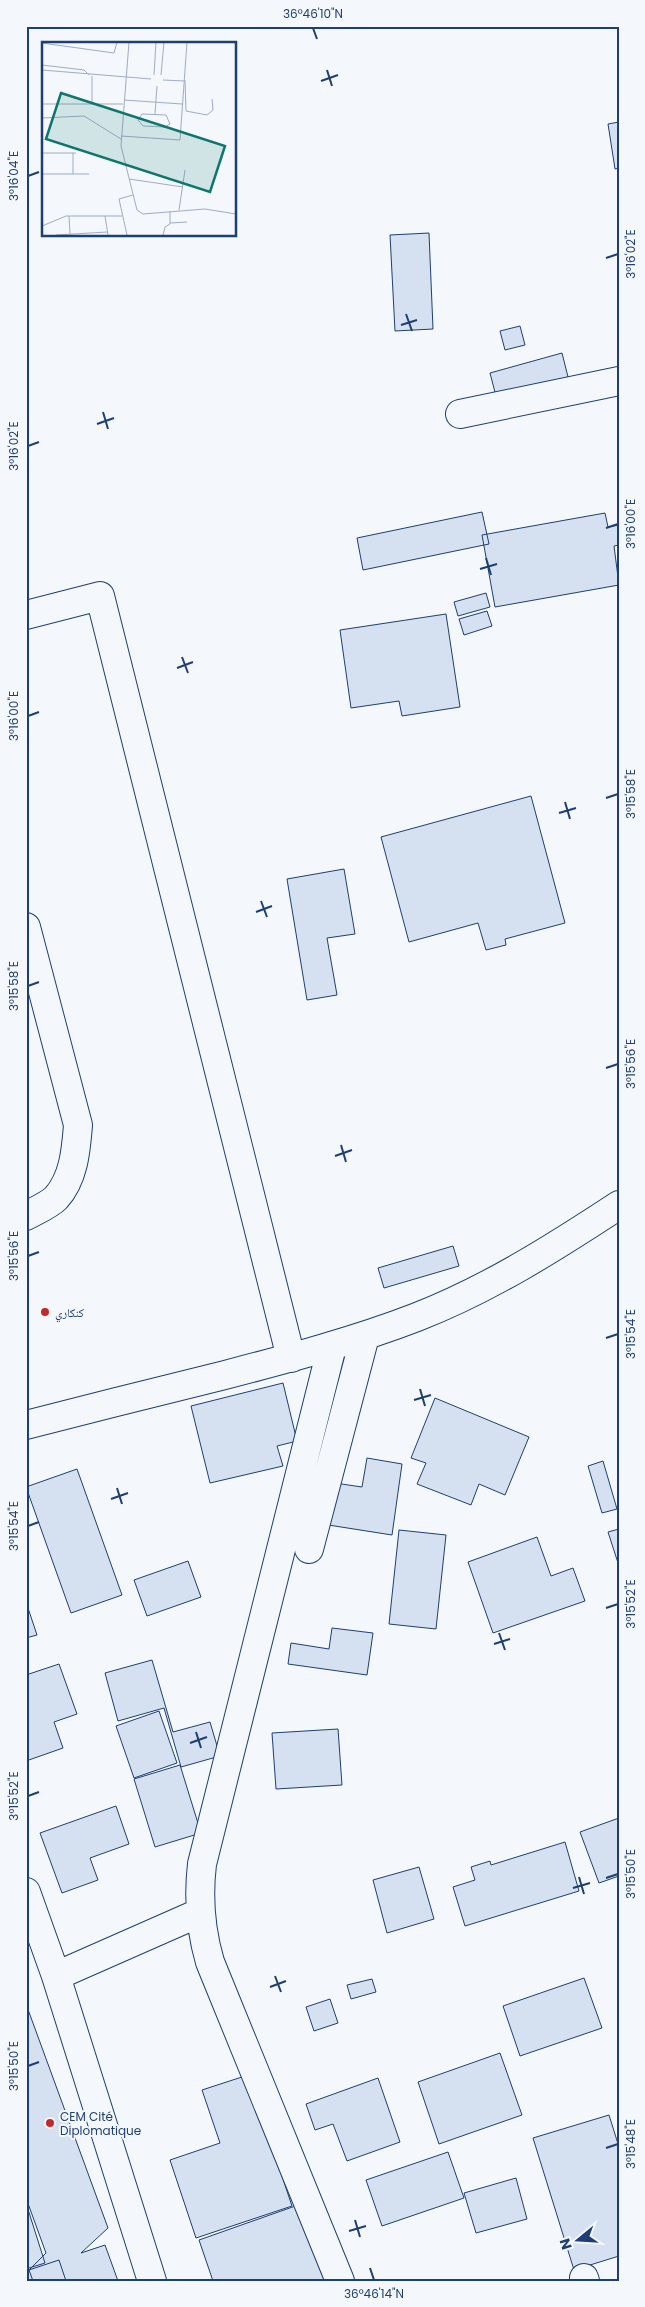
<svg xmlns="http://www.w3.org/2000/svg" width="645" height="2307" viewBox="0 0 645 2307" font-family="Poppins,'Noto Naskh Arabic',sans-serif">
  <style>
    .building { fill: #d5e0f0; stroke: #1d3f73 }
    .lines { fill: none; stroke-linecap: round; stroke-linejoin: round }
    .minor-casing { stroke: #1d3f73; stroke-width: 30 }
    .tertiary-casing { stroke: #1d3f73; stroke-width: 30 }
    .minor { stroke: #f4f7fb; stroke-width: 28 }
    .tertiary { stroke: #f4f7fb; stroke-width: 28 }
    .ticks { fill: none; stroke: #1d3f73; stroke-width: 2 }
    .poi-dot { fill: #c62828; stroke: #f4f7fb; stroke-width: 2 }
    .labels { text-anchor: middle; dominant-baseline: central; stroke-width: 4; stroke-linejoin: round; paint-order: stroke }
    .poi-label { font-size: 12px; fill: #1d3f73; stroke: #f4f7fb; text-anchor: start }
    .inset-road { fill: none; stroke: #9eadc5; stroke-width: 1 }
    .view { fill: #0f766e; fill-opacity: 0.15; stroke: #0f766e; stroke-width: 2.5 }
    .inset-edge { fill: none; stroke: #1d3f73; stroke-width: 2.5 }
    .neatline { fill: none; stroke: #1d3f73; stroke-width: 2 }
    .ticks-label { font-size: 12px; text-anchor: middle; fill: #1d3f73 }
  </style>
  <rect width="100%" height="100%" fill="#f4f7fb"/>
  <path class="building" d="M619,122v46l-4,1 -7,-45z
    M429,233l4,96 -38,2 -5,-96z
    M520,326l5,19 -20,5 -5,-19z
    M562,353l7,28 -72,19 -7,-27z
    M482,512l7,32 -126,26 -6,-32z
    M605,513l3,14 11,-2v20l-5,1 5,39 -124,22 -13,-72z
    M486,593l4,14 -32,9 -4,-14z
    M487,611l5,15 -28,9 -5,-16z
    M446,614l14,93 -58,9 -3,-15 -48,7 -11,-78z
    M531,796l34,127 -60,16 1,6 -20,5 -8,-27 -69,19 -28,-105z
    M344,869l11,65 -28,4 10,57 -30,5 -20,-121z
    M453,1246l6,20 -75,22 -6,-20z
    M283,1383l14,58 -20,5 6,20 -73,17 -19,-77z
    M435,1398l94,39 -24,58 -26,-11 -8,21 -54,-21 9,-21 -15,-5z
    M367,1458l35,6 -10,71 -70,-11 6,-42 34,5z
    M603,1461l14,48 -15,4 -14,-47z
    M77,1469l45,126 -51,18 -45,-126z
    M619,1529v37l-11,-34z
    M399,1530l47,5 -10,94 -47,-5z
    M537,1537l14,39 22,-8 12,33 -92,32 -25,-71z
    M188,1561l13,36 -54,19 -13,-36z
    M26,1602l11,33 -11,3z
    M332,1628l41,5 -6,42 -79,-11 3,-21 38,6z
    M152,1660l21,72 37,-10 10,34 -39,11 -17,-59 -46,13 -13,-48z
    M59,1664l18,50 -23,8 9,26 -37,13v-86z
    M159,1711l18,52 -43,15 -18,-52z
    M338,1729l4,56 -66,4 -4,-56z
    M180,1765l21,68 -46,14 -21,-68z
    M116,1806l13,38 -39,14 8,22 -36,13 -22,-60z
    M619,1818v58l-20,7 -19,-51z
    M565,1842l14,49 -114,35 -12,-39 22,-7 -4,-13 19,-6 1,4z
    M419,1867l15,52 -47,14 -14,-53z
    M584,1978l18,50 -82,28 -17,-50z
    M372,1979l4,13 -25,7 -4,-14z
    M330,1999l8,24 -24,8 -8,-24z
    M26,2004l82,224 -27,25 24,-8 13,36h-85l-4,-11 17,-17 -20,-55z
    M500,2053l22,62 -83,29 -21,-62z
    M248,2075l44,131 -96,32 -26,-78 50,-17 -18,-53z
    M378,2078l22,64 -53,19 -14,-37 -18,6 -9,-26z
    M609,2115l10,32v109l-45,14 -41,-132z
    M448,2152l16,46 -82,28 -16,-46z
    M516,2178l11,41 -51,14 -12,-40z
    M26,2203l19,60 -19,6z
    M301,2204l27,77h-115l-14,-41z
    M59,2260l7,21h-40v-10z"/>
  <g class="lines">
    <defs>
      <path id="minor" d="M460,414l159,-33
        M26,615l74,-19 191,762
        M26,927l52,198c-2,25 -4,53 -22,73 -7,7 -21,13 -30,18
        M332,1346l-130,518c-4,34 -2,64 8,98l130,319
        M309,1549l56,-213
        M26,1892l30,84 96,305
        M56,1976l143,-63
        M584,2278l1,3"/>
      <path id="tertiary" d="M26,1425c66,-17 133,-34 199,-50 65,-17 130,-34 192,-58 72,-28 138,-70 202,-112"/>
    </defs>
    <use href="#minor" class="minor-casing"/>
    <use href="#tertiary" class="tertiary-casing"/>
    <use href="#minor" class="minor"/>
    <use href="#tertiary" class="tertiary"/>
  </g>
  <path class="ticks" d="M313,28l4,11M327,70l5,16M321,81l17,-6M28,176l11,-4M606,258l12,-4M406,314l6,17M401,325l16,-5M103,412l5,17M97,424l17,-6M28,446l11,-4M606,528l12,-4M486,558l5,17M480,569l17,-5M182,657l6,16M177,668l16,-6M28,716l11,-4M606,798l12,-4M565,802l5,17M559,813l17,-5M261,901l6,16M256,912l16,-6M28,986l11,-4M606,1068l12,-4M341,1145l5,17M335,1156l17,-6M28,1256l11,-4M606,1338l12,-4M420,1389l5,17M414,1400l17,-5M117,1488l5,16M111,1499l17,-6M28,1526l11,-4M606,1608l12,-4M499,1633l6,17M494,1644l16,-5M196,1732l5,16M190,1743l17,-6M28,1796l11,-4M579,1877l5,17M606,1878l12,-4M573,1888l17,-5M275,1976l6,16M270,1987l16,-6M28,2066l11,-4M606,2148l12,-4M355,2220l5,17M349,2231l17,-5M370,2268l4,12"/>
  <g class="poi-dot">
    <circle cx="45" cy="1312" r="5"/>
    <circle cx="50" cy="2123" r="5"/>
  </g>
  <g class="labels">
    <g class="poi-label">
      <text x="55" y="1312">كنكاري</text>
      <text x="60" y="2116">CEM Cité<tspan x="60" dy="14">Diplomatique</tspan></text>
    </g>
  </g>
  <g transform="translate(42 42)">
    <rect width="194" height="194" fill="#f4f7fb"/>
    <path class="inset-road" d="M87,0l-8,104 16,64 6,4 62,-5 31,5M0,1l72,10 3,-11M0,23l42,5 5,5M0,28l109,9M112,33l2,-33M119,33l3,-33M121,38l21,1M143,38l1,31 21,4 6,-5 -1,-11M82,58l58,4M0,62h81M50,62v-28M100,72l24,1 4,9 -5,3 -22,-1 -5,-6zM113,72l2,-28M0,76l42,-2 37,23M79,94l59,4 7,-98M0,111h34M0,132h47M31,132v-21M87,137l54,8M137,168l6,-40M27,174l1,18M63,174l3,19M128,181l17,-1M0,184l24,-10h56M14,193l51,-3M85,193l-8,-36 14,-4M121,193l2,-8 5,-3v-13"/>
    <path class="view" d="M19,51l164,53 -15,46 -164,-53z"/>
    <rect width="194" height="194" class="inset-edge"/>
  </g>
  <rect width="645" height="2307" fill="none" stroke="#f4f7fb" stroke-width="55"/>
  <g transform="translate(578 2240) rotate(252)" stroke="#f4f7fb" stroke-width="4" paint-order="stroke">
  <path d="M0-4L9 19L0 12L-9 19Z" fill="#1d3f73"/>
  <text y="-8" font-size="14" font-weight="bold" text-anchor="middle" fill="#1d3f73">N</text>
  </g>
  <rect x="28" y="28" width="590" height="2252" class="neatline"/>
  <g class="ticks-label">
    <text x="313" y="18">36°46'10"N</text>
    <text transform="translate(14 176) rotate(-90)" y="4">3°16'04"E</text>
    <text transform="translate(631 254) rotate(-90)" y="4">3°16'02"E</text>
    <text transform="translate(14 446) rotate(-90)" y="4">3°16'02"E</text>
    <text transform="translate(631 524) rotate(-90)" y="4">3°16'00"E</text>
    <text transform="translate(14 716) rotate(-90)" y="4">3°16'00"E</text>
    <text transform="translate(631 794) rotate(-90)" y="4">3°15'58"E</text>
    <text transform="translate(14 986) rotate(-90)" y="4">3°15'58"E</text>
    <text transform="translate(631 1064) rotate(-90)" y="4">3°15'56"E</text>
    <text transform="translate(14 1256) rotate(-90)" y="4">3°15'56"E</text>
    <text transform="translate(631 1334) rotate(-90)" y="4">3°15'54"E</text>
    <text transform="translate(14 1526) rotate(-90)" y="4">3°15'54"E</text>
    <text transform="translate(631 1604) rotate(-90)" y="4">3°15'52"E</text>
    <text transform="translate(14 1796) rotate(-90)" y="4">3°15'52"E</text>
    <text transform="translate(631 1874) rotate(-90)" y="4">3°15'50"E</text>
    <text transform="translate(14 2066) rotate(-90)" y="4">3°15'50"E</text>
    <text transform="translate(631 2144) rotate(-90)" y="4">3°15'48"E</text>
    <text x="374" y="2298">36°46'14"N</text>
  </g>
</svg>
